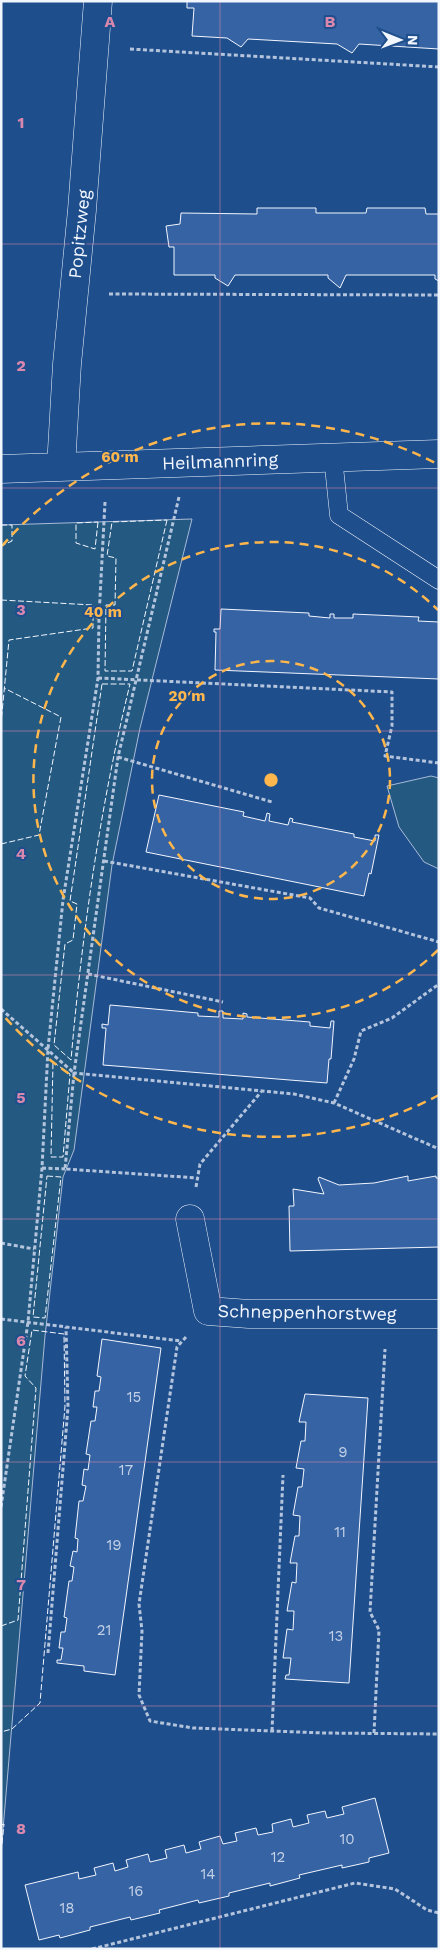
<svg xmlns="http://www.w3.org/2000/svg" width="440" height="1950" viewBox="0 0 440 1950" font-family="'Work Sans',sans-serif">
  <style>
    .green { fill: #245a82; stroke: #a8bbd7 }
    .building { fill: #3563a3; stroke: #f2f6ff }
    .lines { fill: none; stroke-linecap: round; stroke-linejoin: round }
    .service-casing { stroke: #f2f6ff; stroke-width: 19 }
    .minor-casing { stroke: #f2f6ff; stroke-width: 29 }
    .path { stroke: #b3c4dc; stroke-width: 3; stroke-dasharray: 4 2.5; stroke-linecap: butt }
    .service { stroke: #1f4e8c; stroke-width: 18 }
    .minor { stroke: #1f4e8c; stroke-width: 28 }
    .fence { stroke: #f2f6ff; stroke-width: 1; stroke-dasharray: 6 2.5; stroke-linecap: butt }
    .grid { fill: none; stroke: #da87ad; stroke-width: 1; stroke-opacity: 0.55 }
    .ring { fill: none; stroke: #ffb74d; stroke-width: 2.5; stroke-dasharray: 9 6 }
    .labels { text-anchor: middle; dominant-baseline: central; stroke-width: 4; stroke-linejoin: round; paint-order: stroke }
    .number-label { font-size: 15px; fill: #c3d1e8 }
    .street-label { font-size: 18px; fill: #f2f6ff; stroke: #1f4e8c }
    .grid-label { font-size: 16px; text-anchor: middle; font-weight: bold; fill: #da87ad; stroke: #1f4e8c; stroke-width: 4; stroke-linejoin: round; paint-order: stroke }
    .centre { fill: #ffb74d; stroke: #1f4e8c; stroke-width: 2.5 }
    .ring-label { font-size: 15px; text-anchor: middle; font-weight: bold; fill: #ffb74d; stroke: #1f4e8c; stroke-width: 4; stroke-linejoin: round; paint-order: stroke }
  </style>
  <rect width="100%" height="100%" fill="#1f4e8c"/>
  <path class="green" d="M192,519l-52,209 -28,137 -38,285 -11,27 -18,159 -44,517v-1328z
    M431,776l8,2v91l-15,-7 -25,-35 -12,-41z"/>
  <path class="building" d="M187,1h252v48l-80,-5 -7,9 -15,-9 -89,-5 -7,8 -14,-9 -35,-2 2,-28h-7z
    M257,208h59v5h50l1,-5h58l1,6h13v67l-4,-2v-4h-89l-6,13 -12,-10v-3h-93l-7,11 -13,-8v-3h-41v-28h-5l-3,-21 14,-2 1,-11 76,1z
    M221,609l88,4v3l21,2v-4h4v4h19v-4l66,3 -1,4 21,1v57l-224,-9 1,-38h-2v-3h6z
    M159,795l85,17 -1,4 22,5 2,-8 3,1 -1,7 19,4 2,-7 3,1 -1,3 62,12v3l21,4v-6h4l-8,39 -2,-1 -5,23 -218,-44z
    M110,1005l88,8v3l21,1v-6h4v7l20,1v-6l4,1v3l63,5v4l20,2 1,-7h3l-3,38h-2l-2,24 -224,-18 3,-37h-4v-4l6,1z
    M408,1176v5l28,-5v2h3v69l-149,4 -1,-45h5l-1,-17 31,5 -6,-15 1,-2 20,8 35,-2z
    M102,1339l59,9 -46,327 -31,-4v-5l-27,-3v-3h4l2,-12h-4l2,-16h4l2,-14 -3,-1 5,-36h3l2,-14 -4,-1 3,-15 4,1 1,-13 -3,-1 4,-37h4l3,-15 -4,-1 2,-16 4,1 2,-15 -4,-1 5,-33h4l2,-14h-4l2,-16h4l2,-14 -4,-1z
    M305,1394l63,4 -19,285 -64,-4 1,-4h3l2,-17h-8l4,-29 6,1 1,-19h-7l5,-29 4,1 1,-20h-7l5,-27h4l1,-20 -7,-1 5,-28h4l2,-18 -8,-1 5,-27h4l1,-19h-7z
    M375,1798l14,55 -20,5v4l-27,6v-3l-43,10 1,3 -30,8v-3l-41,10v3l-30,7 -1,-3 -39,10 1,3 -29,7 -1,-3 -40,10v3l-30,8 -1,-3 -20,5 -14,-55 53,-13 1,7 17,-4 -2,-7 19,-5 2,8 13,-4 -2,-7 22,-6 2,8 17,-4 -2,-8 19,-5 2,8 15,-4 -2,-7 21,-6 3,8 14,-3 -2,-8 21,-5 2,7 15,-3 -1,-8 19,-5 2,8 16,-4 -2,-8 18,-4 2,7 17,-4 -2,-7z"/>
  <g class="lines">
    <defs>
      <path id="service" d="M333,457l6,58 100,65"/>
      <path id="minor" d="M61,467l6,-103 15,-154 16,-209
        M1,469l438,-15
        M190,1219l18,92 41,3h190"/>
    </defs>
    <use href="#service" class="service-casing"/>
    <use href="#minor" class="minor-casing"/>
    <path class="path" d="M130,49l309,18
      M109,294l330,1
      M179,497l-61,260 -44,316 220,21 40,9 105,46
      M98,678l294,14v34l-7,30 54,7
      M118,757l154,45
      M104,861l206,37 9,10 120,34
      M88,974l135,28
      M1,1009l73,64 -9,96 133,9
      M334,1103l20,-44 7,-28 31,-13 47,-34
      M42,1168l23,1
      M196,1187l4,-23 61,-72
      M1,1243l33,6
      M1,1319l180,22
      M186,1337l-9,10 -38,257 3,27 -3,64 11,26 43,7 130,5 116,1
      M1,1507l27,-185 14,-154 6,-119 15,-149 35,-222 1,-61 6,-115
      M48,1653l20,-246 -2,-80
      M272,1731l11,-256
      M374,1733l5,-103 -9,-18 15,-263
      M92,1949l263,-66 40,6 32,21 12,3"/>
    <use href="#service" class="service"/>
    <use href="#minor" class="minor"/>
    <path class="fence" d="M167,520l-35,151h-27l1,-66h9l1,-47 -9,-2 5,-34z
      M98,522l-3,27 -19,-6v-20z
      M1,525h11v16l-11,5
      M1,566v23
      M1,600l92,5v23l-84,12 -8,83
      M102,684h28c-30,123 -48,250 -59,376l-17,-15 11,-101 8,-4 4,-36 -7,-3z
      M1,844l38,-9 22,-118 -57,-29
      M53,1062l17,12 -7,83h-12z
      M47,1176l14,1 -16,141 -12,-1z
      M1,1626l17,-6 18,-232 -11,-12 7,-46 32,4 1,72 -25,297 -28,26 -11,3
      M1,1825l3,-1 -3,29"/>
  </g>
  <path class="grid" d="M220,1v1948M1,244h438M1,488h438M1,731h438M1,975h438M1,1219h438M1,1462h438M1,1706h438"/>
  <g class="ring">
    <circle cx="271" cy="780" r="119"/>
    <path d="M438 950A238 238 0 1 1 438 610"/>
    <path d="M439 1095A357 357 0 0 1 2 1014M2 546A357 357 0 0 1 439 465"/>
  </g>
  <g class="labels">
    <g class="number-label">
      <text x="134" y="1397">15</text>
      <text x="343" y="1452">9</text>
      <text x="126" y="1470">17</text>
      <text x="340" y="1532">11</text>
      <text x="114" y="1545">19</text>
      <text x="104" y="1630">21</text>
      <text x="336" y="1636">13</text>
      <text x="347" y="1839">10</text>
      <text x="278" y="1857">12</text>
      <text x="208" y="1874">14</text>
      <text x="136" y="1891">16</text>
      <text x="67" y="1908">18</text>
    </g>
    <g class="street-label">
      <text transform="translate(79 234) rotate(-84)">Popitzweg</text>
      <text transform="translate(220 461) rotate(-2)">Heilmannring</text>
      <text transform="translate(307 1312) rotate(1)">Schneppenhorstweg</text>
    </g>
  </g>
  <g class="grid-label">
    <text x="110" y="27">A</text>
    <text x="330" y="27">B</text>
    <text x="21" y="128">1</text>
    <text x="21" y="371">2</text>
    <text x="21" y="615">3</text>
    <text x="21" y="859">4</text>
    <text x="21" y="1103">5</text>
    <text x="21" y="1346">6</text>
    <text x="21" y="1590">7</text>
    <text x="21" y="1834">8</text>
  </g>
  <circle cx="271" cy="780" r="8" class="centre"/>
  <g class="ring-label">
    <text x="120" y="462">60 m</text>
    <text x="103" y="617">40 m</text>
    <text x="187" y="701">20 m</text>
  </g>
  <rect width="440" height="1950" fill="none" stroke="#f2f6ff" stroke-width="5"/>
  <g transform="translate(400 40) rotate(91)" stroke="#1f4e8c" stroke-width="4" paint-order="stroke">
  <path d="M0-4L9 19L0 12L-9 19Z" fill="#f2f6ff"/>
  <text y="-8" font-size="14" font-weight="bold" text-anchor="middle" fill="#f2f6ff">N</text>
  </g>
</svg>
